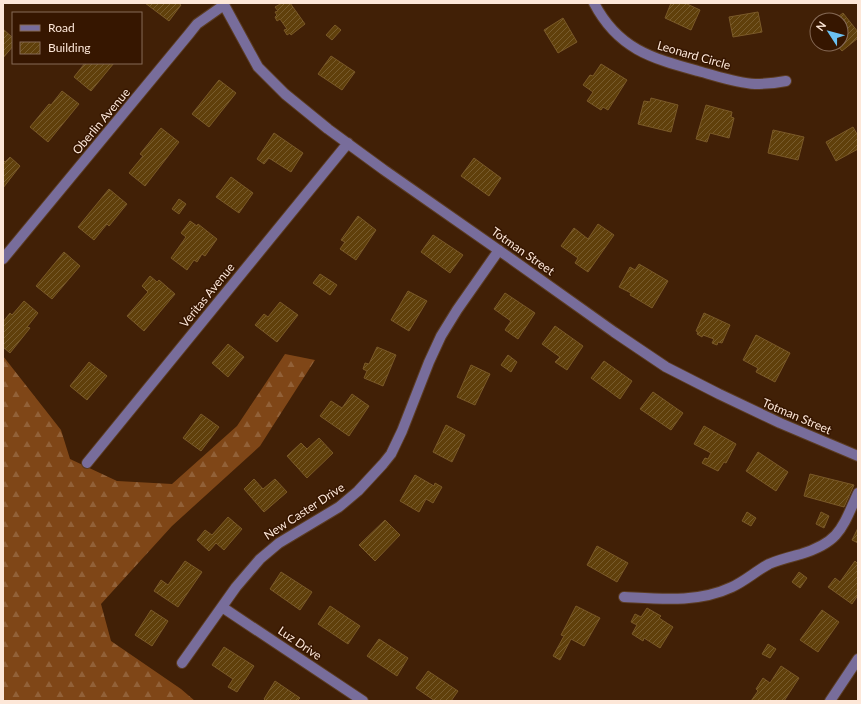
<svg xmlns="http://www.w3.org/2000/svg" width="861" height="704" viewBox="0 0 861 704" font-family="Lato,sans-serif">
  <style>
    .forest { fill: url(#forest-firs) }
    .building { fill: url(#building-hatch); stroke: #7a5928 }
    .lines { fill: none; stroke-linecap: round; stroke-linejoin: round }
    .minor-casing { stroke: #5b3c23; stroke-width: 12 }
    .minor { stroke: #786d9b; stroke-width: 10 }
    .labels { text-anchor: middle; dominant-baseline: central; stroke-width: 3; stroke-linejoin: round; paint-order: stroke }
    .street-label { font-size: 12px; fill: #fde7d8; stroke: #361600 }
  </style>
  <defs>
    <pattern id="forest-firs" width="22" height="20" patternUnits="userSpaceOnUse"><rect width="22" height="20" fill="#7f4617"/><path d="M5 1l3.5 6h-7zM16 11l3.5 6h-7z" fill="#926138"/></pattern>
    <pattern id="building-hatch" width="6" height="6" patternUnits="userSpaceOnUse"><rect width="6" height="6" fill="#60400b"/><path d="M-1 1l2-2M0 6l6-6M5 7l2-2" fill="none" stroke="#785c2e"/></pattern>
  </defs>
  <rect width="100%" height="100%" fill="#412006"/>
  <path class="forest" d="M285,354l30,6 -55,86 -88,80 -71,78 10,37 70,48 14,12h-192v-345l58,74 9,29 47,22 55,3 65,-58z"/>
  <path class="building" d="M145,3h33l3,2 -12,16z
    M282,3h8l15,21 -14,11 -1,-2 -3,2 -3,-5 3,-1 -7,-10 -3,2 -2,-4 2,-2 -2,-3 3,-1 -3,-4z
    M671,3h14l15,7 -9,20 -26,-12z
    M758,12l4,20 -29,5 -4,-20z
    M843,13l15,19v6l-16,13 -6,-7h5v-24h-7z
    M563,18l14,24 -19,11 -14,-23z
    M335,25l6,5 -9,10 -6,-5z
    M3,29l10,9v8l-10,12z
    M331,56l24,16 -13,18 -24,-16z
    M85,63h29l-23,28 -17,-14z
    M601,64l26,16 -19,30 -5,-3 -2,3 -14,-9 6,-9 -10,-7 7,-10 3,1z
    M219,80l17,13 -27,34 -17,-13z
    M62,91l17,13 -31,38 -18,-15 19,-23 2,1z
    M651,98l27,7 -7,27 -33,-8 6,-23 6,1z
    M706,105l26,7 -1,5 3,1 -5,20 -19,-5 -3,9 -11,-3z
    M853,127l5,9v13l-22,12 -10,-19z
    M161,128l18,14 -34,44 -16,-13 14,-17 -3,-2z
    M773,130l31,7 -6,23 -30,-7z
    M274,133l29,20 -12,19 -22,-14 -5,6 -7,-5z
    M10,157l10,9 -17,22v-28l2,2z
    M474,158l27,20 -12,18 -28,-20z
    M231,177l22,16 -14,20 -23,-16z
    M109,189l18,15 -18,22 -2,-2 -13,16 -16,-13z
    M179,199l7,5 -7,10 -7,-5z
    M358,216l18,14 -20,30 -16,-11 5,-7 -4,-2z
    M190,221l7,5 1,-2 19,15 -12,17 -3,-2 -5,8 -3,-2 -7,10 -16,-12 15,-21 -5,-4z
    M598,224l16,11 -26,37 -13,-9 3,-5 -17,-12 13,-18 14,11z
    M433,235l30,20 -13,18 -29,-21z
    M64,252l16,14 -28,33 -16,-13z
    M639,264l29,17 -16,27 -22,-13 1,-2 -12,-6 11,-20 5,3z
    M320,274l17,11 -7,10 -17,-12z
    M150,276l7,6 2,-2 16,14 -31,37 -17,-15 21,-24 -6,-6z
    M408,291l19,10 -18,30 -18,-11z
    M505,293l30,20 -17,26 -13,-9 6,-9 -17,-12z
    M24,301l14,12 -11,14 3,1 -20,25 -7,-6v-25l7,-9 2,2z
    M280,302l18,13 -21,27 -22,-17 9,-11 4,3z
    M704,313l26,12 -8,18 -4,-1 -1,3 -5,-2 2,-4 -11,-4 -1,2 -5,-3 1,-2 -2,-1z
    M555,326l28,20 -16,24 -12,-8 5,-5 -18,-13z
    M756,335l34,18 -15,29 -19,-10 2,-4 -15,-8z
    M228,344l16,13 -16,20 -16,-14z
    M377,347l19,8 -13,31 -19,-8 3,-7 -4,-2 2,-6 4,1z
    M508,355l9,7 -6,10 -10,-7z
    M604,361l28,20 -12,18 -29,-21z
    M89,362l18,14 -20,24 -17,-14z
    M471,365l19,9 -15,31 -18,-8z
    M653,392l30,21 -12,17 -31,-21z
    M352,394l17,12 -20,30 -29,-20 11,-15 11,7z
    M201,414l18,13 -18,24 -18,-13z
    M446,425l19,10 -13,27 -19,-10z
    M704,426l32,18 -10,19 -2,-1 -6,9 -16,-8 3,-5 3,1 3,-6 -17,-9z
    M319,438l14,15 -26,25 -20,-22 14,-13 6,6z
    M758,452l30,20 -12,19 -30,-20z
    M810,474l44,11 -10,22 -40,-11z
    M415,475l19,11 1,-3 7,4 -9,16 -7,-4 -7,13 -19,-11z
    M254,479l9,10 12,-10 12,13 -23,20 -20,-23z
    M747,512l9,6 -5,8 -9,-5z
    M821,512l8,4 -5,12 -8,-4z
    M228,517l14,12 -18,21 -8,-7 -7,8 -12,-11 8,-10 7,5z
    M385,520l15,15 -25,26 -16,-16z
    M858,528v15l-6,-3z
    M597,546l31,17 -11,19 -30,-17z
    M185,561l17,11 -24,35 -24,-16 7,-11 7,5z
    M855,561l3,3v31l-6,9 -24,-17 7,-9 5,4z
    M281,572l31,20 -12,18 -30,-21z
    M799,572l8,6 -7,10 -8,-6z
    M330,606l30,20 -12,18 -30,-20z
    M576,606l24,12 -16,28 -13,-7 -11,21 -7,-4 11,-20 -3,-1z
    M647,608l14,8 -2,2 14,9 -13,21 -16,-10 -1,3 -11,-7 5,-9 -6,-3 4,-8 6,3z
    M151,610l17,11 -16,25 -17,-11z
    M822,610l17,12 -21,30 -18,-12z
    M379,639l29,19 -11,18 -30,-20z
    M768,644l8,5 -6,9 -8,-4z
    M224,647l30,19 -17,26 -9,-5 5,-8 -21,-14z
    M781,666l18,12 -15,23h-33l7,-10 -2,-2 7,-11 7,5z
    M428,671l30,20 -7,10h-16l-19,-13z
    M275,681l25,17 -3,3h-31l-2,-2z"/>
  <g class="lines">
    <defs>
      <path id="minor" d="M223,3l35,64 27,27 43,35 56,41 126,88 104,74 52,35 53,27 61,29 78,33
        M594,3c24,46 57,55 104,68 19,5 38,12 57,13 10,0 21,-1 31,-3
        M3,259l186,-225 8,-10 27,-19
        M87,463l261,-320
        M624,597c37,2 74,6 108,-10 13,-6 24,-16 37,-23 9,-4 21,-7 32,-10 39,-12 41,-26 57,-61
        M222,607l141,94
        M182,663l54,-76 24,-28 19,-16 60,-36 19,-16 25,-27 8,-10 11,-23 27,-69 12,-26 16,-26 42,-60
        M830,701l28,-42"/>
    </defs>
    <use href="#minor" class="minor-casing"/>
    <use href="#minor" class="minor"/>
  </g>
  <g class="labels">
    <g class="street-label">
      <text transform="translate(694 55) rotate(16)">Leonard Circle</text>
      <text transform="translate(101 121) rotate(-50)">Oberlin Avenue</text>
      <text transform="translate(523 251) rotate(35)">Totman Street</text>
      <text transform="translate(207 295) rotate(-51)">Veritas Avenue</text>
      <text transform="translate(797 416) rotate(23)">Totman Street</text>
      <text transform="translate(304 511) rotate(-33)">New Caster Drive</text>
      <text transform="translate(300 643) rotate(34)">Luz Drive</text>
    </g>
  </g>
  <rect width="861" height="704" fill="none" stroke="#fde7d8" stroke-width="8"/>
  <rect x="12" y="12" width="130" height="52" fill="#361600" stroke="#866a56"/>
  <rect x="20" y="25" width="20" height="6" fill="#786d9b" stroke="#866a56"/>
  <text x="48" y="32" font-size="12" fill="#fde7d8">Road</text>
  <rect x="20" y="42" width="20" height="12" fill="url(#building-hatch)" stroke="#866a56"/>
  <text x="48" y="52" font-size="12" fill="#fde7d8">Building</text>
  <g transform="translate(829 32) rotate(306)"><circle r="19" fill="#361600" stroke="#866a56"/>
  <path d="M0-3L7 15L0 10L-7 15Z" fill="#6cc2f3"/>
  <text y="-6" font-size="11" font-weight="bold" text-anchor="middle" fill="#fde7d8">N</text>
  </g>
</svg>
